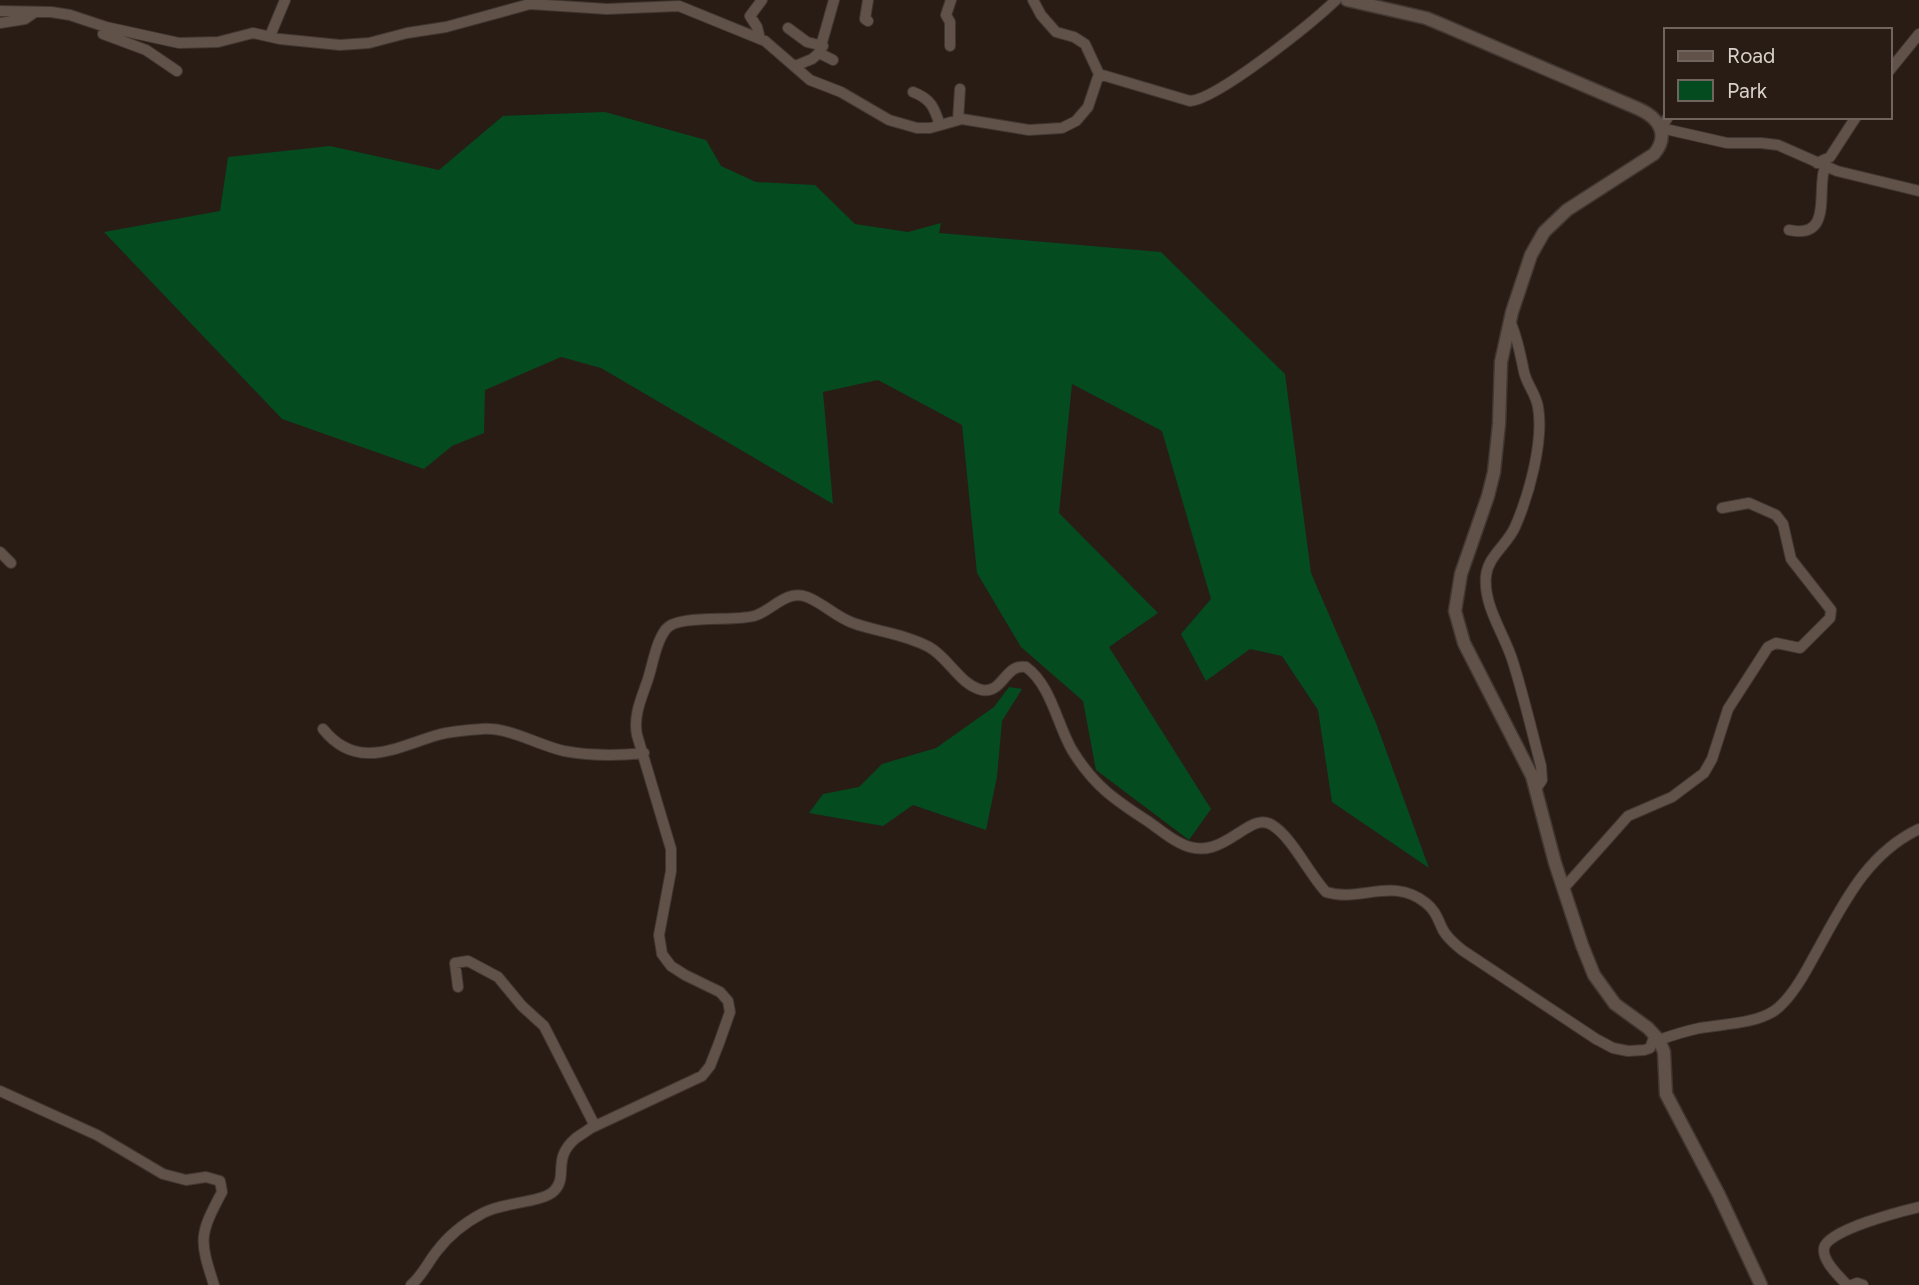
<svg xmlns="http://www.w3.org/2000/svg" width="1919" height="1285" viewBox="0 0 1919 1285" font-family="Figtree,sans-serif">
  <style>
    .green { fill: #044b20 }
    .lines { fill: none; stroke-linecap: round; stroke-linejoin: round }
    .minor-casing { stroke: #413732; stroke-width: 12 }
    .tertiary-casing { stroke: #413732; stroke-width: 15 }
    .minor { stroke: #615249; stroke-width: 10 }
    .tertiary { stroke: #615249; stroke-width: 12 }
  </style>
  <rect width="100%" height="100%" fill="#291c15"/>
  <path class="green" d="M605,112l101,28 15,26 35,16 59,3 40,39 53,8 33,-9 -2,10 222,19 124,122 26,199 65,150 53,145 -97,-66 -14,-92 -36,-54 -32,-7 -44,32 -25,-47 30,-35 -49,-168 -90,-47 -13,129 99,100 -49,34 102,162 -22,31 -93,-70 -13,-69 -62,-54 -44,-74 -15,-148 -84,-45 -55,12 10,112 -232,-136 -40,-11 -76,33 -1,43 -32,13 -28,23 -142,-50 -178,-187 116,-21 8,-54 102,-11 109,24 64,-54z
    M1009,687l13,2 -20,32 -5,56 -11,53 -73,-25 -30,21 -74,-13 14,-19 36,-7 23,-23 54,-16 58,-41z"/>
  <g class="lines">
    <defs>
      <path id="minor" d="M868,0l-3,19 3,2
        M1033,0l8,15 15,17 18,5 11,7 14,30 91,27c28,-2 123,-79 146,-101
        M0,11l51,1 19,3 36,12 73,16 39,-1 35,-9 27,6 60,6 29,-2 38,-10 39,-6 84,-23 77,5 72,-3 86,35 45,39 31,12 48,28 28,8h13l32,-9 67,11 33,-2 14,-7 12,-14 11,-33
        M0,23l25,-4 10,-7
        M106,27l-3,7 43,16 31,21
        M788,28l19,14 16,4
        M270,36l15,-36
        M760,39l-3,-12 -7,-11 12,-16
        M950,46v-24l-4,-7 5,-15
        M819,53l14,7
        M795,66l17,-7 7,-6 15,-53
        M1889,71l30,-37
        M913,92c18,7 21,15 27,33
        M1668,117l-7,11 66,15h34l17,2 59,26 82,20
        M958,120l2,-31
        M1817,163l13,-6 26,-40
        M1789,230c45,10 27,-41 36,-64
        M1510,321c8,18 10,32 14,51 3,13 12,22 14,35 6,34 -9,88 -23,120 -8,18 -27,29 -29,49 -3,30 19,59 27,86 11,35 19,70 28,104l1,14 -6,9
        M0,552l11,11
        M323,729c33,41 70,20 111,7 14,-5 33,-6 48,-7 28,-2 55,16 82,22 27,5 52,5 80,2
        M1563,889l65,-73 44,-19 32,-24 8,-14 16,-50 40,-62 8,-4 24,5 30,-30 1,-8 -40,-51 -8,-35 -7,-9 -27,-12 -27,5
        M458,987l-3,-24 13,-2 30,16 24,29 22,20 51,100
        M1659,1040c14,-5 27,-9 41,-12 23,-4 54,-4 74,-17 16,-11 29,-34 38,-51 29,-51 52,-105 107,-131
        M0,1091l97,44 66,39 23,6 20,-3 14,4 2,11c-23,43 -23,47 -8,93
        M411,1285c11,-9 17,-23 26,-34 12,-16 29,-29 46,-38 19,-11 59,-10 71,-22 15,-15 -3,-32 22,-53l15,-10 111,-52 8,-10 9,-23 11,-31 -2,-11 -8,-9 -35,-17 -14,-9 -9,-12 -3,-19 12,-64v-22l-34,-114c-4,-20 5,-38 11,-56 5,-16 8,-37 18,-50 12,-15 66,-7 88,-13 18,-5 32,-27 53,-19 16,6 29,20 46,26 25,9 52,11 76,24 19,10 31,38 53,43 21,4 23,-27 44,-23 25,18 31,57 46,83 22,36 43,50 77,72 10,7 20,16 31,21 43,23 68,-34 92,-18 20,12 37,49 54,67 34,11 67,-16 100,11 10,8 12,17 17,27 5,9 12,14 19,20l134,89 17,9 15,3 16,-1 6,-2 5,-13
        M1847,1285c-8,-9 -25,-24 -23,-37 3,-18 78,-37 95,-41
        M1852,1285l5,-2 6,2"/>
      <path id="tertiary" d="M1347,0l79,18 17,7 196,84c20,9 31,26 15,45l-87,56 -23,22 -13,23 -19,57 -11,50 -2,62 -5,48 -6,24 -27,78 -6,37 9,32 68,133 23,87 27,82 12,30 21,29 33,24 11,12 5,12 2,42 53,101 42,90"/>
    </defs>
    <use href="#minor" class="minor-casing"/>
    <use href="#tertiary" class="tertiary-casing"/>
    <use href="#minor" class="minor"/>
    <use href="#tertiary" class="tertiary"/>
  </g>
  <rect x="1664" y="28" width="228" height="91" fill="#291c15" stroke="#70645e" stroke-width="2"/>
  <rect x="1678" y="51" width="35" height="10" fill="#615249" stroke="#70645e" stroke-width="2"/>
  <text x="1727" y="63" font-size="21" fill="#dad1cc">Road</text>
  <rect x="1678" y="80" width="35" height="21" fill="#044b20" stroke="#70645e" stroke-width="2"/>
  <text x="1727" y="98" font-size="21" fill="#dad1cc">Park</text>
</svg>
